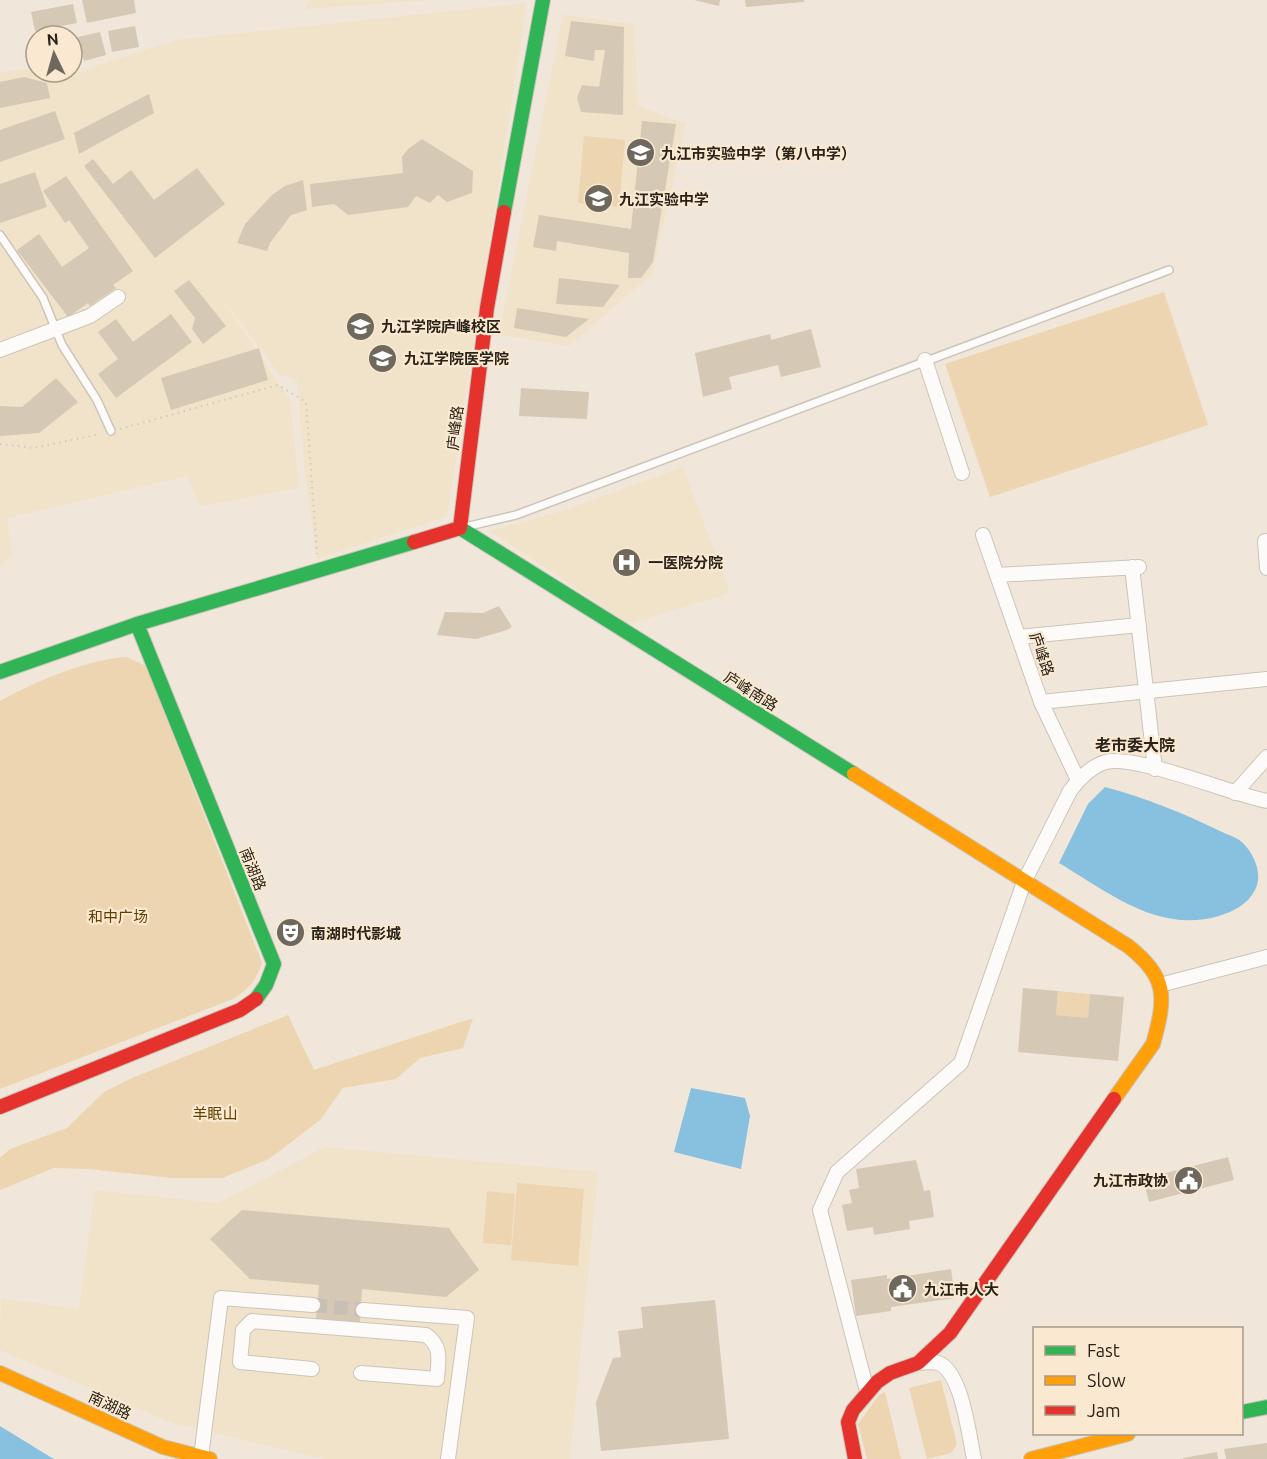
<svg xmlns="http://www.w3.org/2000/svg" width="1267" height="1459" viewBox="0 0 1267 1459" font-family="Ubuntu,'Noto Sans SC',sans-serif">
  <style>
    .built { fill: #f1e2ca }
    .green { fill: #ecd5b0 }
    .water { fill: #88c0df }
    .building { fill: #d5c8b4 }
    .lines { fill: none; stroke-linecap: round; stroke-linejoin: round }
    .street-tunnel { stroke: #c8c0b4; stroke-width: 14; stroke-dasharray: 14 7; stroke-linecap: butt }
    .lane-casing { stroke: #cbc4b9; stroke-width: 10 }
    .street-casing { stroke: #cbc4b9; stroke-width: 16 }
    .fast-casing { stroke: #cbc4b9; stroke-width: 16 }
    .slow-casing { stroke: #cbc4b9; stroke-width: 16 }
    .jam-casing { stroke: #cbc4b9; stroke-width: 16 }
    .path { stroke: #cdcac4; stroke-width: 2; stroke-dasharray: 1.5 4.5; stroke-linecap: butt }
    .lane { stroke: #fdfbf9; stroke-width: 7 }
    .street { stroke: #fdfbf9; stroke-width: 14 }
    .fast { stroke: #30b455; stroke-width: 14 }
    .slow { stroke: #ff9f0a; stroke-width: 14 }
    .jam { stroke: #e5322d; stroke-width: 14 }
    .labels { text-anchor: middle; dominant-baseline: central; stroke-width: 4.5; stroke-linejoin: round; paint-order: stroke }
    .poi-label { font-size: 15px; font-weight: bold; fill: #29231a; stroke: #fae9d0; text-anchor: start }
    .street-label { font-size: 15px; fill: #29231a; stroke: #fae9d0 }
    .park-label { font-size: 15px; fill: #604100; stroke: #fae9d0 }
    .neighbourhood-label { font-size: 16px; font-weight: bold; fill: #29231a; stroke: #fae9d0 }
  </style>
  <rect width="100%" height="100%" fill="#f0e7da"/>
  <path class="built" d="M309,0h122l-126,9z
    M527,3l-80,513 -130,43 -12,-84 -8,-95 -18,-6 -61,-81 72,107 9,88 -99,18 -13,-30 -180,42 5,38 -12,9v-492l19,-4 53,5 103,-34z
    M563,15l71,9 4,82 48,18 -34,150 -83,72 -70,-12z
    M683,467l47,126 -101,31 -139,-93 72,-20z
    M325,1147l273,25 -28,287h-246l-152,-36 -172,-73 1,-52 78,11 16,-119 123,13z"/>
  <path class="green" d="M584,136l41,4 -6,67 -41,-4z
    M1164,292l44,133 -218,72 -45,-133z
    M127,657l19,9 116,297c-6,18 -13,26 -29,36l-233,90v-388c34,-19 88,-42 127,-44z
    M1058,991l32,3 -2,24 -32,-3z
    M288,1015l26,55 159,-52 -10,30 -43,10 -24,21 -53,9 -23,32 -51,39 -47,19h-50l-83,-9 -35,-1 -54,22v-32l10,-9 57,-21 37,-36 28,-14z
    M517,1183l67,6 -6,77 -67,-6z
    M487,1191l28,3 -4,51 -28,-2z
    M941,1380l16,64 -6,9 -24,6 -18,-71z
    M885,1392l16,67h-34l-9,-35 21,-29z"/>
  <path class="water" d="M1105,787c41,11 78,26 115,44 8,4 19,7 24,13 11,12 19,31 11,46 -8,15 -21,21 -36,26 -61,18 -111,-24 -160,-53l29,-59z
    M691,1088l54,10 5,18 -9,53 -67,-17z
    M0,1426l52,32 3,1h-55z"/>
  <path class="building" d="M82,0h52l2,13 -49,10z
    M694,0h26l-1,6z
    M745,0h59v2l-58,5z
    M73,4l4,19 -42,8 -4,-19z
    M571,21l53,6 -1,88 -42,-3 -4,-14 5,-13 17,2 6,-37h-10l-1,11 -29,-5z
    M135,26l4,21 -27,5 -4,-21z
    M100,32l6,23 -22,6 -6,-24z
    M24,77l23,6 3,15 -50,10v-26z
    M149,94l5,19 -75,41 -5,-21z
    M55,111l10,28 -65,23v-32z
    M642,121l34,3 -23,138 -12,16h-13l1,-25 -72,-12 -1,10 -23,-4 6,-32 92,14z
    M422,139l51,32 -1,22 -25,9 -9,-7 -8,8 -14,-7 -8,11 -60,8 -14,-11 -22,3 -2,-23 93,-11 -1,-16 6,-8z
    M93,159l20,25 18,-14 23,30 43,-32 28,36 -70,54 -71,-92z
    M35,172l12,35 -47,16v-39z
    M66,176l67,95 -20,14 3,3 -26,18 -2,-3 -20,14 -51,-67 22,-16 23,33 27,-19 -20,-28 -4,3 -22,-32z
    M303,180l4,30 -16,5 -21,28 -3,8 -30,-8 8,-19 27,-29 13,-9z
    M559,278l61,7 -17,22 -47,-3z
    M189,280l37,46 -23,18 -11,-15 3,-11 -21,-27z
    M517,308l72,11 -23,18 -52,-9z
    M171,314l21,28 -76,56 -18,-24 20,-15 -20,-27 18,-13 17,23z
    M811,329l10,38 -40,10 -3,-12 -49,12 3,12 -29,8 -8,-44 75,-19 1,6z
    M259,348l9,32 -97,30 -10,-32z
    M56,378l22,24 -39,31 -39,3v-30l22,1z
    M521,388l68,4 -2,27 -68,-3z
    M499,606l13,21 -5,3 -31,9 -39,-4 8,-23 38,1z
    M1023,988l35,3 -2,24 32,3 2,-24 34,3 -6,64 -100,-9z
    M1228,1157l6,23 -85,22 -6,-23z
    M916,1160l8,31 6,-1 4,27 -25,4 1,8 -36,6 -1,-8 -26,4 -5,-26 10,-2 -3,-13 10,-2 -3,-19z
    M242,1210l207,18 30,42 -33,27 -84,-8 -2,33 -44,-3 3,-34 -69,-6 -40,-40z
    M951,1269l4,29 -64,9v4l-35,5 -5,-36 36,-5v4z
    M715,1300l14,139 -128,12 -5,-49 17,-44 8,-1 -3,-26 25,-3 -2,-21z
    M1267,1443v16h-41l-2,-10z
    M1217,1452l1,7h-35v-1z"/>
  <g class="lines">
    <path class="street-tunnel" d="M313,1305l50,5"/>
    <defs>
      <path id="lane" d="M0,235l43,63 19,47 35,55 14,31
        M465,527l51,-12 653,-245"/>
      <path id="street" d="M0,350l90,-34 28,-19
        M925,360l37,113
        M983,535l58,167 37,78
        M1265,541l2,27
        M1132,567l23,202
        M997,575l142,-8
        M1019,637l120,-12
        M1041,702l226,-23
        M1235,793l32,-36
        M1160,985l107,-28
        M363,1310l104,8 -19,141
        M918,1363c6,0 14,-2 20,0 24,8 31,73 36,96
        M312,1369l-72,-7 3,-32 9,-9 174,14c17,12 12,26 11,44l-76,-6
        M867,1391l-47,-181 17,-38 124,-109 63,-181 46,-91c9,-12 21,-25 36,-29 29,-8 125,32 161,39
        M201,1457l20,-159 92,7"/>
      <path id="fast" d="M504,212l39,-212
        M460,528l394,246
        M137,624l137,340 -8,21 -10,14
        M0,672l137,-48 277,-82
        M1242,1412l25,-5"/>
      <path id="slow" d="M854,774l274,172c40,32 38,51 25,98l-39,55
        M0,1373l163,74 47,12
        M1031,1459l97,-25"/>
      <path id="jam" d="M414,542l46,-14 27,-220 17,-96
        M0,1107l240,-97 16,-11
        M855,1459l-7,-37 5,-12 24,-28 13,-9 28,-10 32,-30 164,-234"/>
    </defs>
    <use href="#lane" class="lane-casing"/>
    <use href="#street" class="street-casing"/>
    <use href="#fast" class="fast-casing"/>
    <use href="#slow" class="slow-casing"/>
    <use href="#jam" class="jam-casing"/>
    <path class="path" d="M120,429l158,-44 28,17 11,152
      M0,444l34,4 66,-14"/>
    <use href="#lane" class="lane"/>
    <use href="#street" class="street"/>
    <use href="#fast" class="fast"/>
    <use href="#slow" class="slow"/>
    <use href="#jam" class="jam"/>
  </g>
  <defs>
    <symbol id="school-disc" viewBox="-11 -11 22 22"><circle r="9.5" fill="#6f685d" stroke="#fae9d0"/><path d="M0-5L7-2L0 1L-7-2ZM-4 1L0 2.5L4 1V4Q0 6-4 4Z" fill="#fff"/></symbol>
    <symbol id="university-disc" viewBox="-11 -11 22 22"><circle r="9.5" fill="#6f685d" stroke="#fae9d0"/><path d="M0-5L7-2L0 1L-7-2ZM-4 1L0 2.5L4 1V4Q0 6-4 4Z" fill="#fff"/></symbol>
    <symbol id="hospital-disc" viewBox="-11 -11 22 22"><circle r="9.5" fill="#6f685d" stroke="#fae9d0"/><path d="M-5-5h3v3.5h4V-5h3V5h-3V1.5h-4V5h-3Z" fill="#fff"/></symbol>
    <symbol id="theatre-disc" viewBox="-11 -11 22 22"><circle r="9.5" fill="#6f685d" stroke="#fae9d0"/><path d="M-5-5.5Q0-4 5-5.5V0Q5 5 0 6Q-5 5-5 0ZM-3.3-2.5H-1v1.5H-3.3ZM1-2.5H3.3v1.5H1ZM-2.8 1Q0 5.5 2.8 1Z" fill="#fff"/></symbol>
    <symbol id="civic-disc" viewBox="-11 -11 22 22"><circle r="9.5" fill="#6f685d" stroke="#fae9d0"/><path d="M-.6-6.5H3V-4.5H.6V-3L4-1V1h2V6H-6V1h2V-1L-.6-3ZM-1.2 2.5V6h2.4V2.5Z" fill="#fff"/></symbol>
  </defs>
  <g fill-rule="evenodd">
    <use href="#school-disc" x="624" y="136" width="33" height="33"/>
    <use href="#school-disc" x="582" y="182" width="33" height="33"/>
    <use href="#university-disc" x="344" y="310" width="33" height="33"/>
    <use href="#university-disc" x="366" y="342" width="33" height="33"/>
    <use href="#hospital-disc" x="610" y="546" width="33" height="33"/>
    <use href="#theatre-disc" x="274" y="916" width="33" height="33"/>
    <use href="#civic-disc" x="1172" y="1164" width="33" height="33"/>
    <use href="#civic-disc" x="886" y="1272" width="33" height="33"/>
  </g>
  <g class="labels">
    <g class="poi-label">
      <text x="661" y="153">九江市实验中学（第八中学）</text>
      <text x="619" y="199">九江实验中学</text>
      <text x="381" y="326">九江学院庐峰校区</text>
      <text x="404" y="358">九江学院医学院</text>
      <text x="648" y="562">一医院分院</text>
      <text x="311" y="933">南湖时代影城</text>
      <text x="1168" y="1180" text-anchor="end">九江市政协</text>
      <text x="924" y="1289">九江市人大</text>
    </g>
    <g class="street-label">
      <text transform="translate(455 428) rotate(-83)">庐峰路</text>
      <text transform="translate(1042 654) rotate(71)">庐峰路</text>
      <text transform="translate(751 691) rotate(32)">庐峰南路</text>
      <text transform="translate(253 869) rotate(68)">南湖路</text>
      <text transform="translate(110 1405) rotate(25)">南湖路</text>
    </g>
    <g class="park-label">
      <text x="118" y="916">和中广场</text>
      <text x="215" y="1113">羊眠山</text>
    </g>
    <g class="neighbourhood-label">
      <text x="1135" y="745">老市委大院</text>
    </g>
  </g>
  <rect x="1033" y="1327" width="210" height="108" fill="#fae9d0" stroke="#a69a87" stroke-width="1.5"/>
  <rect x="1045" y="1346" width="30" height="9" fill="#30b455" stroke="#a69a87" stroke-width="1.5"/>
  <text x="1087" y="1357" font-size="18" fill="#29231a">Fast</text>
  <rect x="1045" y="1376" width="30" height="9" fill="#ff9f0a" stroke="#a69a87" stroke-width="1.5"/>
  <text x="1087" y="1387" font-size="18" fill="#29231a">Slow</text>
  <rect x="1045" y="1406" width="30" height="9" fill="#e5322d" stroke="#a69a87" stroke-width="1.5"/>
  <text x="1087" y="1417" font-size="18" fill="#29231a">Jam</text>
  <g transform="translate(54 54) rotate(355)"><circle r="28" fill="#fae9d0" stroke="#a69a87" stroke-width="1.5"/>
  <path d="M0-4.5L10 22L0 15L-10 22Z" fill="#6f685d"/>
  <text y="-9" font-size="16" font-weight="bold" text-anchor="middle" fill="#29231a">N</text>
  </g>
</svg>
